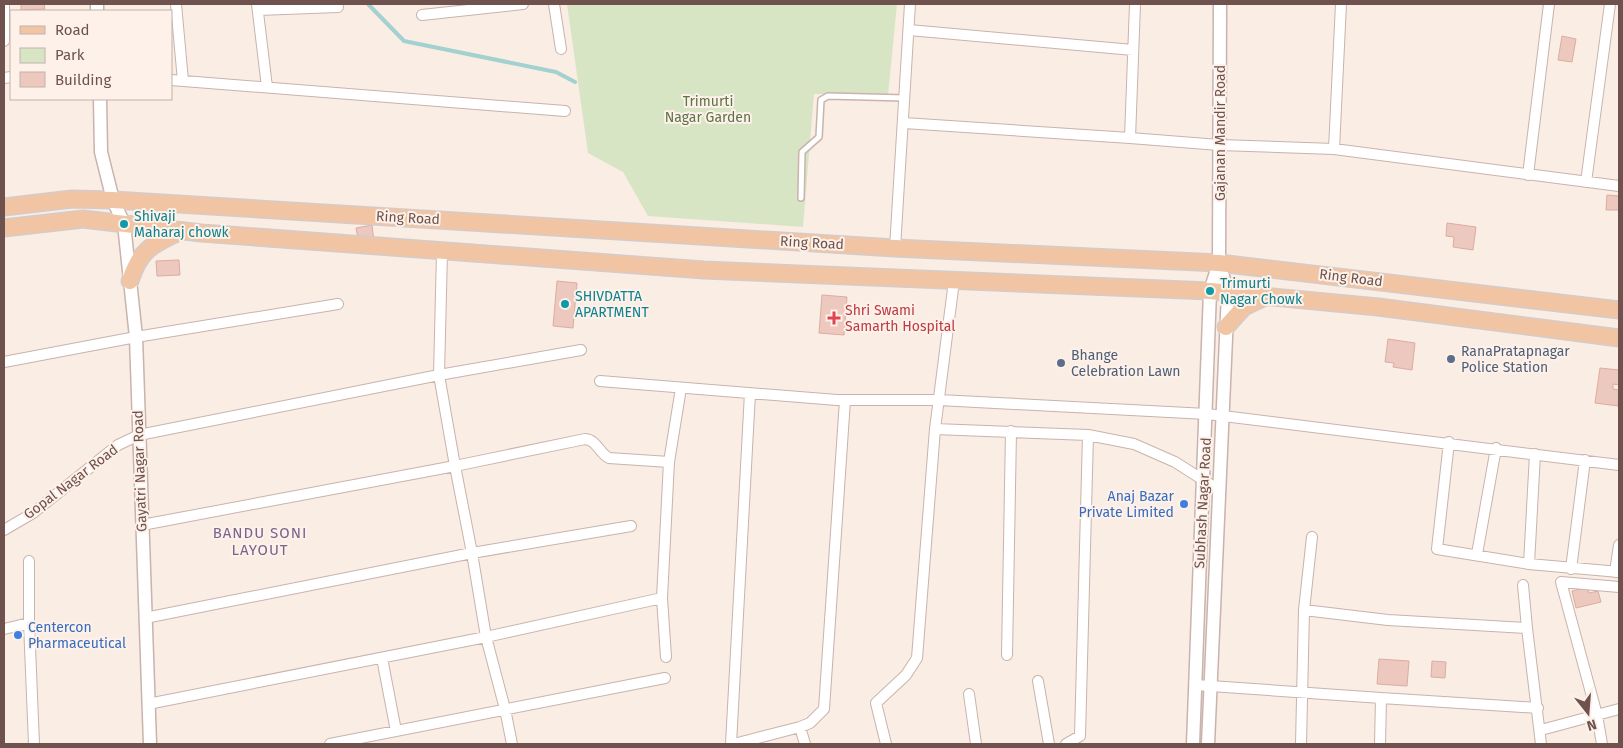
<svg xmlns="http://www.w3.org/2000/svg" width="1623" height="748" viewBox="0 0 1623 748" font-family="'Fira Sans',sans-serif">
  <style>
    .green { fill: #d8e5c4 }
    .lines { fill: none; stroke-linecap: round; stroke-linejoin: round }
    .stream { stroke: #a2d1cf; stroke-width: 4 }
    .building { fill: #ecc8bf; stroke: #ddaca1 }
    .service-casing { stroke: #c9b3ac; stroke-width: 8 }
    .minor-casing { stroke: #c9b3ac; stroke-width: 12 }
    .tertiary-casing { stroke: #c9b3ac; stroke-width: 15 }
    .primary-casing { stroke: #d4cbca; stroke-width: 19 }
    .service { stroke: #fff; stroke-width: 5 }
    .minor { stroke: #fff; stroke-width: 10 }
    .tertiary { stroke: #fff; stroke-width: 12 }
    .primary { stroke: #f1c5a3; stroke-width: 16 }
    .culture-dot { fill: #0f9aa8; stroke: #fdf1ea; stroke-width: 2 }
    .health-dot { fill: #e0444e; stroke: #fdf1ea; stroke-width: 2 }
    .service-dot { fill: #5c6f8a; stroke: #fdf1ea; stroke-width: 2 }
    .shop-dot { fill: #3f7fe0; stroke: #fdf1ea; stroke-width: 2 }
    .labels { text-anchor: middle; dominant-baseline: central; stroke-width: 4; stroke-linejoin: round; paint-order: stroke }
    .park-label { font-size: 14px; fill: #5d7446; stroke: #fdf1ea }
    .street-label { font-size: 14px; fill: #6f524d; stroke: #fdf1ea }
    .culture-label { font-size: 14px; fill: #0d838f; stroke: #fdf1ea; text-anchor: start }
    .health-label { font-size: 14px; fill: #be3a42; stroke: #fdf1ea; text-anchor: start }
    .service-label { font-size: 14px; fill: #4e5e75; stroke: #fdf1ea; text-anchor: start }
    .shop-label { font-size: 14px; fill: #366cbe; stroke: #fdf1ea; text-anchor: end }
    .neighbourhood-label { font-size: 15px; letter-spacing: 1px; fill: #77658c; stroke: #fdf1ea }
  </style>
  <rect width="100%" height="100%" fill="#f9ede4"/>
  <path class="green" d="M567,4h330l-9,91 -74,-1 -11,133 -155,-11 -25,-44 -35,-19z"/>
  <g class="lines">
    <path class="stream" d="M368,4l36,37 152,31 19,10"/>
  </g>
  <path class="building" d="M21,4h23l1,5 -24,1z
    M1562,36l14,3 -4,23 -14,-2z
    M1607,195l12,1v14h-13z
    M1447,223l29,4 -3,23 -20,-3 1,-10 -8,-1z
    M372,225l3,25 -14,3 -5,-25z
    M179,260l1,15 -23,1 -1,-15z
    M557,281l20,2 -4,45 -20,-2z
    M822,295l25,2 -3,38 -25,-2z
    M1388,339l27,4 -3,27 -19,-3 1,-4 -9,-1z
    M1600,368l19,2v15l-6,-1v5l6,1 -1,16 -23,-3z
    M1588,587l1,6 9,-2 3,11 -25,6 -4,-17z
    M1379,659l30,2 -2,25 -30,-2z
    M1432,661l14,1 -1,16 -14,-1z"/>
  <g class="lines">
    <defs>
      <path id="service" d="M801,198l1,-46 17,-15 2,-37 7,-4 77,2"/>
      <path id="minor" d="M176,4l7,77
        M257,4l10,83
        M554,4l7,45
        M1135,4l-5,134 89,7 115,4 285,37
        M258,10l80,-3
        M422,15l101,-11
        M909,30l224,20
        M4,41v-37
        M4,78l7,-1
        M171,80l394,31
        M904,123l226,15
        M1334,149l7,-145
        M1528,175l21,-171
        M1586,182l24,-178
        M895,248l15,-244
        M442,252l-3,123 142,-25
        M4,362l132,-25 202,-33
        M600,381l237,19h102l268,14 412,51
        M935,429l19,-148
        M1449,442l-12,107 92,15 90,8
        M669,462l12,-74
        M4,530l29,-17 85,-68 21,-10 300,-60 16,91 -313,59
        M1477,554l19,-106
        M29,561v62
        M1529,564l6,-110
        M1571,569l14,-109
        M1615,572l4,-27
        M1523,585l4,43
        M662,598l4,59
        M1304,610l8,-73
        M145,618l327,-65 -17,-87 130,-27c12,1 14,14 24,19l60,4 -7,136 -176,39 -338,67
        M4,629l25,-6 5,121
        M1007,655l4,-224
        M382,658l14,73
        M1038,681l11,63
        M1196,685l185,13
        M969,694l7,50
        M800,727l5,17
        M1541,730l78,-21
        M330,744l335,-66
        M512,744l-7,-35 -19,-72 -14,-84 159,-27
        M731,744l19,-351
        M734,744l66,-17 10,-4 14,-14 21,-309
        M886,744l-10,-41 30,-28 11,-17 18,-229 153,6
        M1066,744l14,-8 8,-301 46,9 41,18 44,28
        M1301,744l3,-134 84,10 139,8 14,116
        M1380,744l1,-46 157,10
        M1602,744l-5,-29 -36,-133 58,5"/>
      <path id="tertiary" d="M97,4v7
        M100,99l1,53 12,48 11,24 12,113 14,407
        M1193,744l17,-453 9,-28
        M1208,744l20,-451 -9,-30 1,-259"/>
      <path id="primary" d="M4,207l68,-8 41,1 782,48 324,15 400,47
        M4,228l79,-9 118,14 503,37 506,21 168,16 241,31
        M130,281c10,-32 23,-37 51,-50
        M1226,327l18,-20 21,-10"/>
    </defs>
    <use href="#service" class="service-casing"/>
    <use href="#minor" class="minor-casing"/>
    <use href="#tertiary" class="tertiary-casing"/>
    <use href="#primary" class="primary-casing"/>
    <use href="#service" class="service"/>
    <use href="#minor" class="minor"/>
    <use href="#tertiary" class="tertiary"/>
    <use href="#primary" class="primary"/>
  </g>
  <g class="culture-dot">
    <circle cx="124" cy="224" r="5"/>
    <circle cx="1210" cy="291" r="5"/>
    <circle cx="565" cy="304" r="5"/>
  </g>
  <path class="health-dot" d="M831.5 310.5h5v5h5v5h-5v5h-5v-5h-5v-5h5z"/>
  <g class="service-dot">
    <circle cx="1451" cy="359" r="5"/>
    <circle cx="1061" cy="363" r="5"/>
  </g>
  <g class="shop-dot">
    <circle cx="1184" cy="504" r="5"/>
    <circle cx="18" cy="635" r="5"/>
  </g>
  <g class="labels">
    <g class="park-label">
      <text x="708" y="101">Trimurti<tspan x="708" dy="16">Nagar Garden</tspan></text>
    </g>
    <g class="street-label">
      <text transform="translate(1220 133) rotate(-90)">Gajanan Mandir Road</text>
      <text transform="translate(408 218) rotate(3)">Ring Road</text>
      <text transform="translate(812 243) rotate(3)">Ring Road</text>
      <text transform="translate(1351 278) rotate(7)">Ring Road</text>
      <text transform="translate(140 471) rotate(-92)">Gayatri Nagar Road</text>
      <text transform="translate(71 482) rotate(-37)">Gopal Nagar Road</text>
      <text transform="translate(1203 503) rotate(-87)">Subhash Nagar Road</text>
    </g>
    <g class="culture-label">
      <text x="134" y="216">Shivaji<tspan x="134" dy="16">Maharaj chowk</tspan></text>
      <text x="1220" y="283">Trimurti<tspan x="1220" dy="16">Nagar Chowk</tspan></text>
      <text x="575" y="296">SHIVDATTA<tspan x="575" dy="16">APARTMENT</tspan></text>
    </g>
    <g class="health-label">
      <text x="845" y="310">Shri Swami<tspan x="845" dy="16">Samarth Hospital</tspan></text>
    </g>
    <g class="service-label">
      <text x="1461" y="351">RanaPratapnagar<tspan x="1461" dy="16">Police Station</tspan></text>
      <text x="1071" y="355">Bhange<tspan x="1071" dy="16">Celebration Lawn</tspan></text>
    </g>
    <g class="shop-label">
      <text x="1174" y="496">Anaj Bazar<tspan x="1174" dy="16">Private Limited</tspan></text>
      <text x="28" y="627" text-anchor="start">Centercon<tspan x="28" dy="16">Pharmaceutical</tspan></text>
    </g>
    <g class="neighbourhood-label">
      <text x="260" y="533">BANDU SONI<tspan x="260" dy="17">LAYOUT</tspan></text>
    </g>
  </g>
  <rect width="1623" height="748" fill="none" stroke="#6f524d" stroke-width="10"/>
  <rect x="10" y="10" width="162" height="90" fill="#fdf1ea" stroke="#c4b1ab"/>
  <rect x="20" y="26" width="25" height="8" fill="#f1c5a3" stroke="#c4b1ab"/>
  <text x="55" y="35" font-size="15" fill="#6f524d">Road</text>
  <rect x="20" y="48" width="25" height="15" fill="#d8e5c4" stroke="#c4b1ab"/>
  <text x="55" y="60" font-size="15" fill="#6f524d">Park</text>
  <rect x="20" y="72" width="25" height="15" fill="#ecc8bf" stroke="#c4b1ab"/>
  <text x="55" y="85" font-size="15" fill="#6f524d">Building</text>
  <g transform="translate(1588 713) rotate(163)" stroke="#fdf1ea" stroke-width="4" paint-order="stroke">
  <path d="M0-4L9 19L0 12L-9 19Z" fill="#6f524d"/>
  <text y="-8" font-size="14" font-weight="bold" text-anchor="middle" fill="#6f524d">N</text>
  </g>
</svg>
